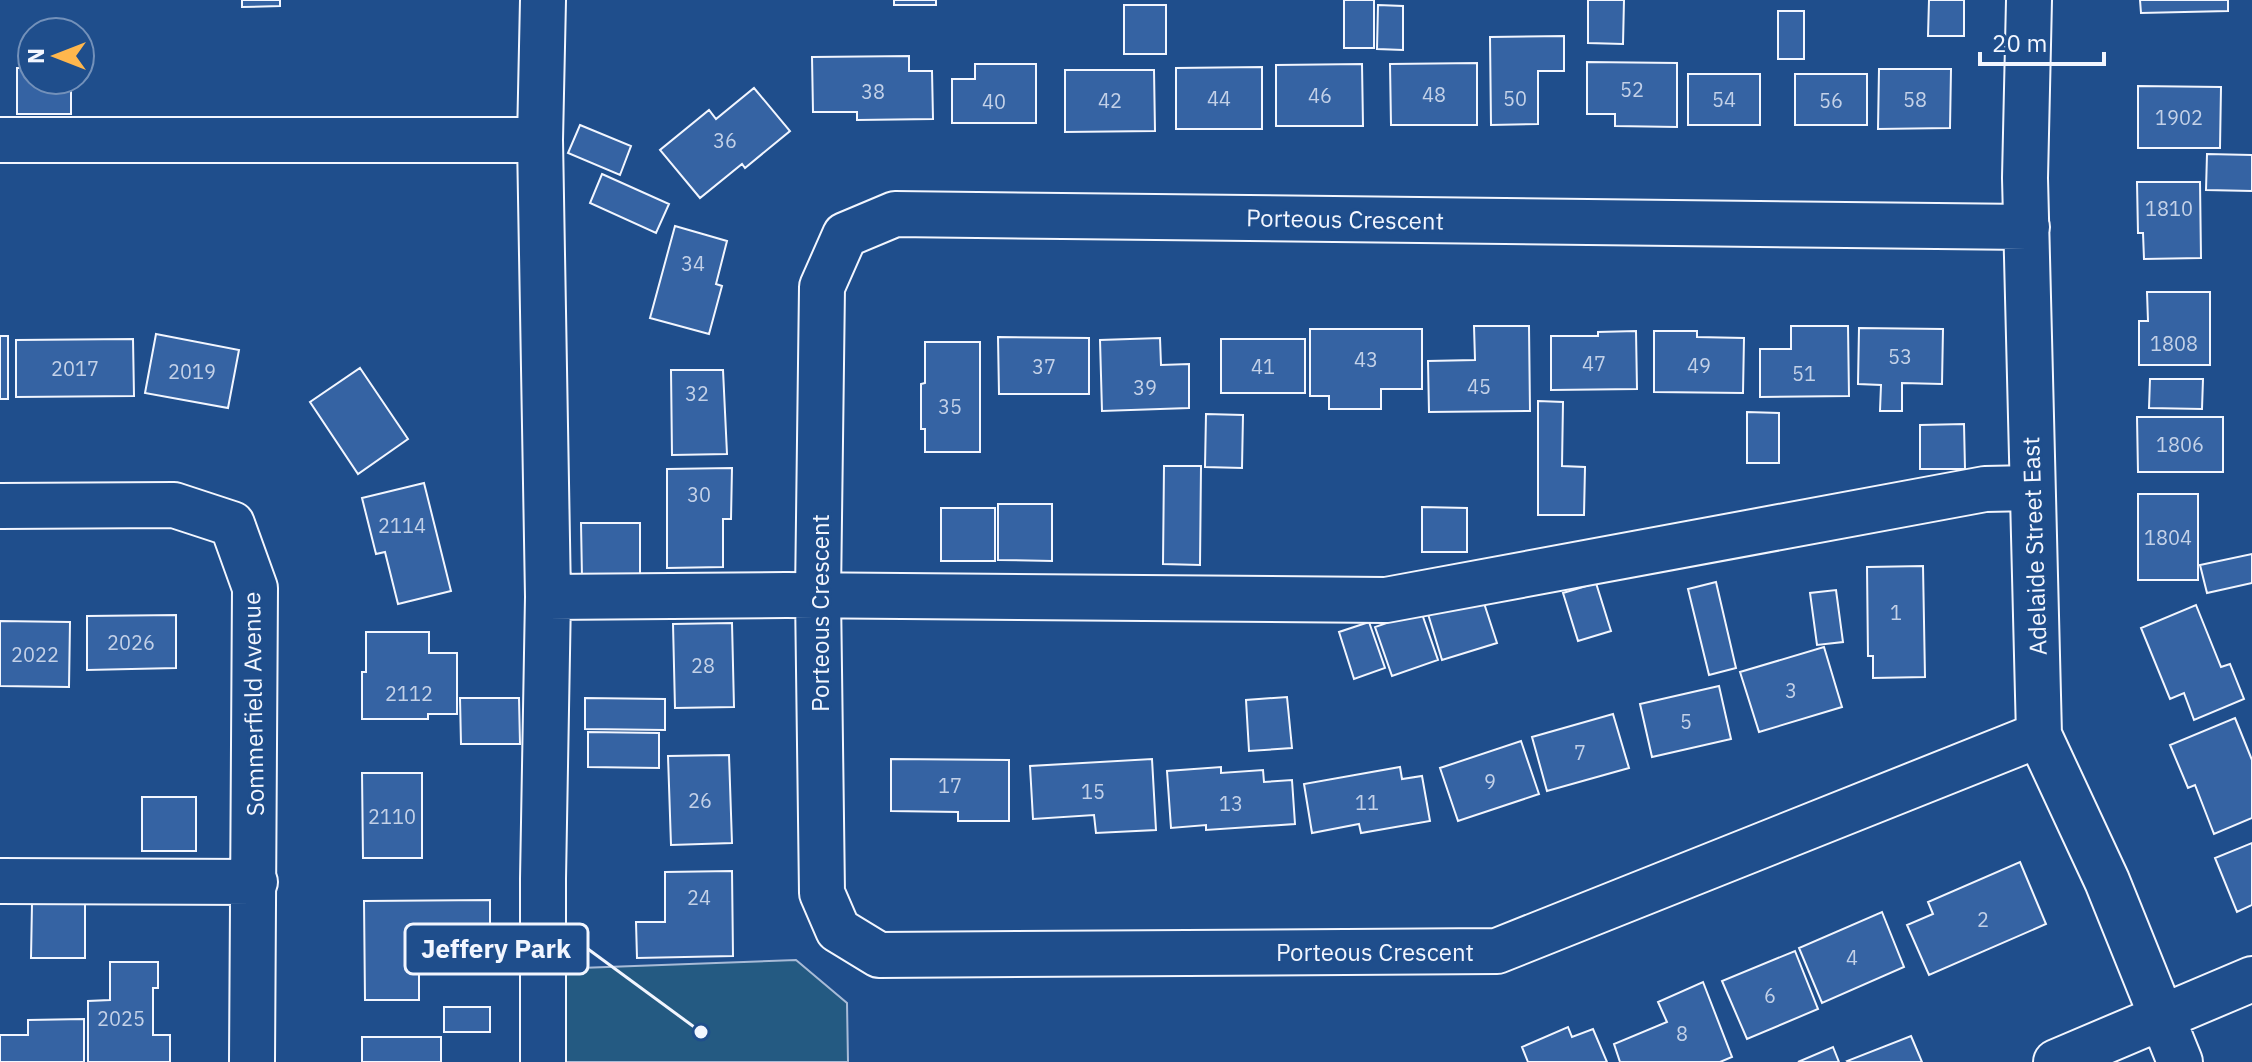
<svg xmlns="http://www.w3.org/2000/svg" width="2252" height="1062" viewBox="0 0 2252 1062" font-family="'IBM Plex Sans',sans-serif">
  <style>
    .green { fill: #245a82; stroke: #a8bbd7; stroke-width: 2 }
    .building { fill: #3563a3; stroke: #f2f6ff; stroke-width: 2 }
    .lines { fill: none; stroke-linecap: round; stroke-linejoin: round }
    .minor-casing { stroke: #f2f6ff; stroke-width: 48 }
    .minor { stroke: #1f4e8c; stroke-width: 44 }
    .labels { text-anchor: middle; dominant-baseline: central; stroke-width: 6; stroke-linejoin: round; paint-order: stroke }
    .number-label { font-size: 20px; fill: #c3d1e8 }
    .street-label { font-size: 24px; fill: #f2f6ff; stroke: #1f4e8c }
    .leader { fill: none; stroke: #f2f6ff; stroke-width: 3 }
    .callout-dot { fill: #f2f6ff; stroke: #1f4e8c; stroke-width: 3 }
    .callout { fill: #1f4e8c; stroke: #f2f6ff; stroke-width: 3 }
    .callout-label { font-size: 26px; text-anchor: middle; font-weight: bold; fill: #f2f6ff }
  </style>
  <rect width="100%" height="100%" fill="#1f4e8c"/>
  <path class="green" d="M796,960l51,43 1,59h-292l-3,-93z"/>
  <path class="building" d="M242,0h38v6l-38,1z
    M894,0h42v5h-42z
    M1344,0h30v48h-30z
    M1588,0h36l-1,44 -35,-1z
    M1929,0h35v36h-36z
    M2140,0h88v11l-87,2z
    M1124,5h42v49h-42z
    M1378,5l25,1v44l-26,-1z
    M1778,11h26v48h-26z
    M1564,36v35h-26v53l-47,1 -1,-88z
    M909,56v15h23l1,48 -76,1v-8h-44l-1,-55z
    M1587,62l90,1v64l-62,-1v-12h-28z
    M1477,63v62h-86l-1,-61z
    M975,64h61v59h-84v-44h23z
    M1362,64l1,62h-87v-61z
    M1262,67v62h-86v-61z
    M17,68h15v12h39v34h-54z
    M1879,69h72l-1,59 -72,1z
    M1065,70h89l1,61 -90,1z
    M1688,74h72v51h-72z
    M1795,74h72v51h-72z
    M2138,86l83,1 -1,61h-82z
    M754,88l36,43 -45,37 -3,-4 -42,34 -40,-48 49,-40 7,9z
    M580,125l51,21 -11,29 -52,-22z
    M2207,154l45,1v36l-46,-1z
    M602,174l67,30 -13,29 -66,-30z
    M2137,182h63l1,76 -57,1 -1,-26h-5z
    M675,226l52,15 -11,43 6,2 -13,48 -59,-16z
    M2147,292h63v73h-71v-44h9z
    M1474,326h55l1,85 -101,1 -1,-51 47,-1z
    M1791,326h57l1,70 -89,1v-48h31z
    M1859,328l84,1 -1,55 -40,-1v28h-22l1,-26 -23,-1z
    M1310,329h112v60h-41v20h-52v-13h-19z
    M1636,331l1,58 -86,1v-54h47v-4z
    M1654,331h43v6l47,1 -1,55 -89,-1z
    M156,334l83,16 -11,58 -83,-15z
    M0,336h8v63h-8z
    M998,337l91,1v56h-90z
    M1160,338l1,27 28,-1v44l-87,3 -2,-71z
    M133,339l1,57 -118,1v-57z
    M1221,339h84v54h-84z
    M925,342h55v110h-55v-23h-4v-45l4,-1z
    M360,368l48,71 -50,35 -48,-72z
    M671,370h52l4,84 -55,1z
    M2150,379h53l-1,30 -53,-1z
    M1538,401l25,1 -1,64 23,1 -1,48h-46z
    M1747,412l32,1v50h-32z
    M1206,414l37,1 -1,53 -37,-1z
    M2137,417h86v55h-85z
    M1964,424l1,45h-45v-44z
    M1164,466h37l-1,99 -37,-1z
    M732,468l-1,51h-8v48l-56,1v-99z
    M424,483l27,108 -53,13 -13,-52 -9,2 -14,-56z
    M2138,494h60v86h-60z
    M998,504h54v57l-54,-1z
    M1422,507l45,1v44h-45z
    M941,508h54v53h-54z
    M581,523h59v55h-58z
    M2252,554v29l-45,10 -7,-28z
    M1923,566l2,111 -52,1v-22h-5l-1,-89z
    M1716,582l20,86 -27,7 -21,-86z
    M1596,583l15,48 -33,10 -15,-48z
    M1836,590l7,52 -26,3 -7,-52z
    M1482,597l15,46 -55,17 -14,-46z
    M2196,605l25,62 9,-3 14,35 -50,21 -10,-27 -14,6 -29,-71z
    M1421,611l17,49 -46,16 -17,-49z
    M176,615v53l-89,2v-54z
    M0,621l70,1 -1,65 -69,-1z
    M1369,622l16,46 -31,11 -15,-47z
    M732,623l2,84 -59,1 -2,-84z
    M366,632h63v21h28v61h-29v5h-66v-47h4z
    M1824,647l18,60 -83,25 -19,-60z
    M1719,686l12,53 -79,18 -12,-53z
    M1287,697l5,51 -43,3 -3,-51z
    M460,698h59l1,46h-59z
    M585,698l80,1v31l-80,-1z
    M1613,714l16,54 -82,23 -15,-54z
    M2235,718l17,42v58l-38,16 -19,-49 -7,3 -18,-43z
    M588,732l71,1v35l-71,-1z
    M1521,741l18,53 -81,27 -18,-53z
    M729,755l3,88 -61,2 -3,-89z
    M891,759l118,1v61h-51v-9l-67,-1z
    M1152,759l4,71 -60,3 -2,-18 -61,4 -3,-53z
    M1221,767v6l42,-3 1,12 28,-2 3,44 -89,6v-5l-35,3 -4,-57z
    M1400,767l2,12 20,-3 8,45 -69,12 -2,-9 -47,9 -8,-49z
    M362,773h60v85h-59z
    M142,797h54v54h-54z
    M2252,843v62l-15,7 -22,-54z
    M2020,862l26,62 -117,51 -22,-50 26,-11 -5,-12z
    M732,871l1,85 -96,2 -1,-36h29v-50z
    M490,900v31l-71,1v68h-54l-1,-99z
    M32,904h53v54h-54z
    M1882,912l22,55 -82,36 -23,-55z
    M1795,951l23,58 -71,30 -25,-58z
    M110,962h48v26h-5v47h17v27h-82v-61l22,-1z
    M1703,982l29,75 -12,5h-100l-6,-18 53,-22 -9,-20z
    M444,1007h46v25h-46z
    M84,1019v43h-84v-27h28v-15z
    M1568,1027l4,10 21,-8 14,33h-79l-6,-15z
    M1911,1036l11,26h-74l-1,-1z
    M362,1037h79v25h-79z
    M1833,1047l6,15h-41z"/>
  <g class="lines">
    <defs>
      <path id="minor" d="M2029,0l-4,178 14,557 68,146 73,181
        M0,140h540
        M2027,227l-1132,-13 -50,21 -23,52 -4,308 4,298 16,37 41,25 618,-4 542,-216
        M0,506l174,-1 58,19 23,64 -3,474
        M548,597l238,-2 600,5 599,-111 47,-1
        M0,881l255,1
        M543,1062v-183l5,-282 -8,-457 3,-140
        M2056,1062l196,-83"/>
    </defs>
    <use href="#minor" class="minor-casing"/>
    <use href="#minor" class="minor"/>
  </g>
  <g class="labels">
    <g class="number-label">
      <text x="1632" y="89">52</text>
      <text x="873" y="91">38</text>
      <text x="1434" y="94">48</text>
      <text x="1320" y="95">46</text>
      <text x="1219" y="98">44</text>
      <text x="1515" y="98">50</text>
      <text x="1724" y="99">54</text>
      <text x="1915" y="99">58</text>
      <text x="1110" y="100">42</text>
      <text x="1831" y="100">56</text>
      <text x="994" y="101">40</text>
      <text x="2179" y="117">1902</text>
      <text x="725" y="140">36</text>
      <text x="2169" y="208">1810</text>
      <text x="693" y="263">34</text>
      <text x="2174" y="343">1808</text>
      <text x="1900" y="356">53</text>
      <text x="1366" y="359">43</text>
      <text x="1594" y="363">47</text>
      <text x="1699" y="365">49</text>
      <text x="1044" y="366">37</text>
      <text x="1263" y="366">41</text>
      <text x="75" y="368">2017</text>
      <text x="192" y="371">2019</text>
      <text x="1804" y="373">51</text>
      <text x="1479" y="386">45</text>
      <text x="1145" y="387">39</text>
      <text x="697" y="393">32</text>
      <text x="950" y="406">35</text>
      <text x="2180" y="444">1806</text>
      <text x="699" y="494">30</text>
      <text x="402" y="525">2114</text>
      <text x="2168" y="537">1804</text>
      <text x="1896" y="612">1</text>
      <text x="131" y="642">2026</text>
      <text x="35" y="654">2022</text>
      <text x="703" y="665">28</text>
      <text x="1791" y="690">3</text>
      <text x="409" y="693">2112</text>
      <text x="1686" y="721">5</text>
      <text x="1580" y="752">7</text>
      <text x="1490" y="781">9</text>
      <text x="950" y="785">17</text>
      <text x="1093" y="791">15</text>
      <text x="700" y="800">26</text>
      <text x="1367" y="802">11</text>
      <text x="1231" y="803">13</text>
      <text x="392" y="816">2110</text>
      <text x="699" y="897">24</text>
      <text x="1983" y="919">2</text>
      <text x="1852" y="957">4</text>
      <text x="1770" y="995">6</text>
      <text x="121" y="1018">2025</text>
      <text x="1682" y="1033">8</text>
    </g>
    <g class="street-label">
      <text transform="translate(1345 219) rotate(1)">Porteous Crescent</text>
      <text transform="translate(2034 546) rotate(-92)">Adelaide Street East</text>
      <text transform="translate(820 613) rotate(-90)">Porteous Crescent</text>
      <text transform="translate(253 704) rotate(-91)">Sommerfield Avenue</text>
      <text x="1375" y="952">Porteous Crescent</text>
    </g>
  </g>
  <path class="leader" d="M701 1032L588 949"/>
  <circle class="callout-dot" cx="701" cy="1032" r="8"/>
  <rect class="callout" x="405" y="924" width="183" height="50" rx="8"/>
  <g class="callout-label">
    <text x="496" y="958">Jeffery Park</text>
  </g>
  <g transform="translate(56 56) rotate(270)"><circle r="38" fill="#1f4e8c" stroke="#7391ba" stroke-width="2"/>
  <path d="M0-6L14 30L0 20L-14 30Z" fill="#ffb74d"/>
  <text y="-12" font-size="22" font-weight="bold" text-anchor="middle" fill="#f2f6ff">N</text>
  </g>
  <path d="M1980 52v12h124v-12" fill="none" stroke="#f2f6ff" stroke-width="4"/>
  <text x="1992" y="52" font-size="24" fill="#f2f6ff" stroke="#1f4e8c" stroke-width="6" paint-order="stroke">20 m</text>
</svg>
